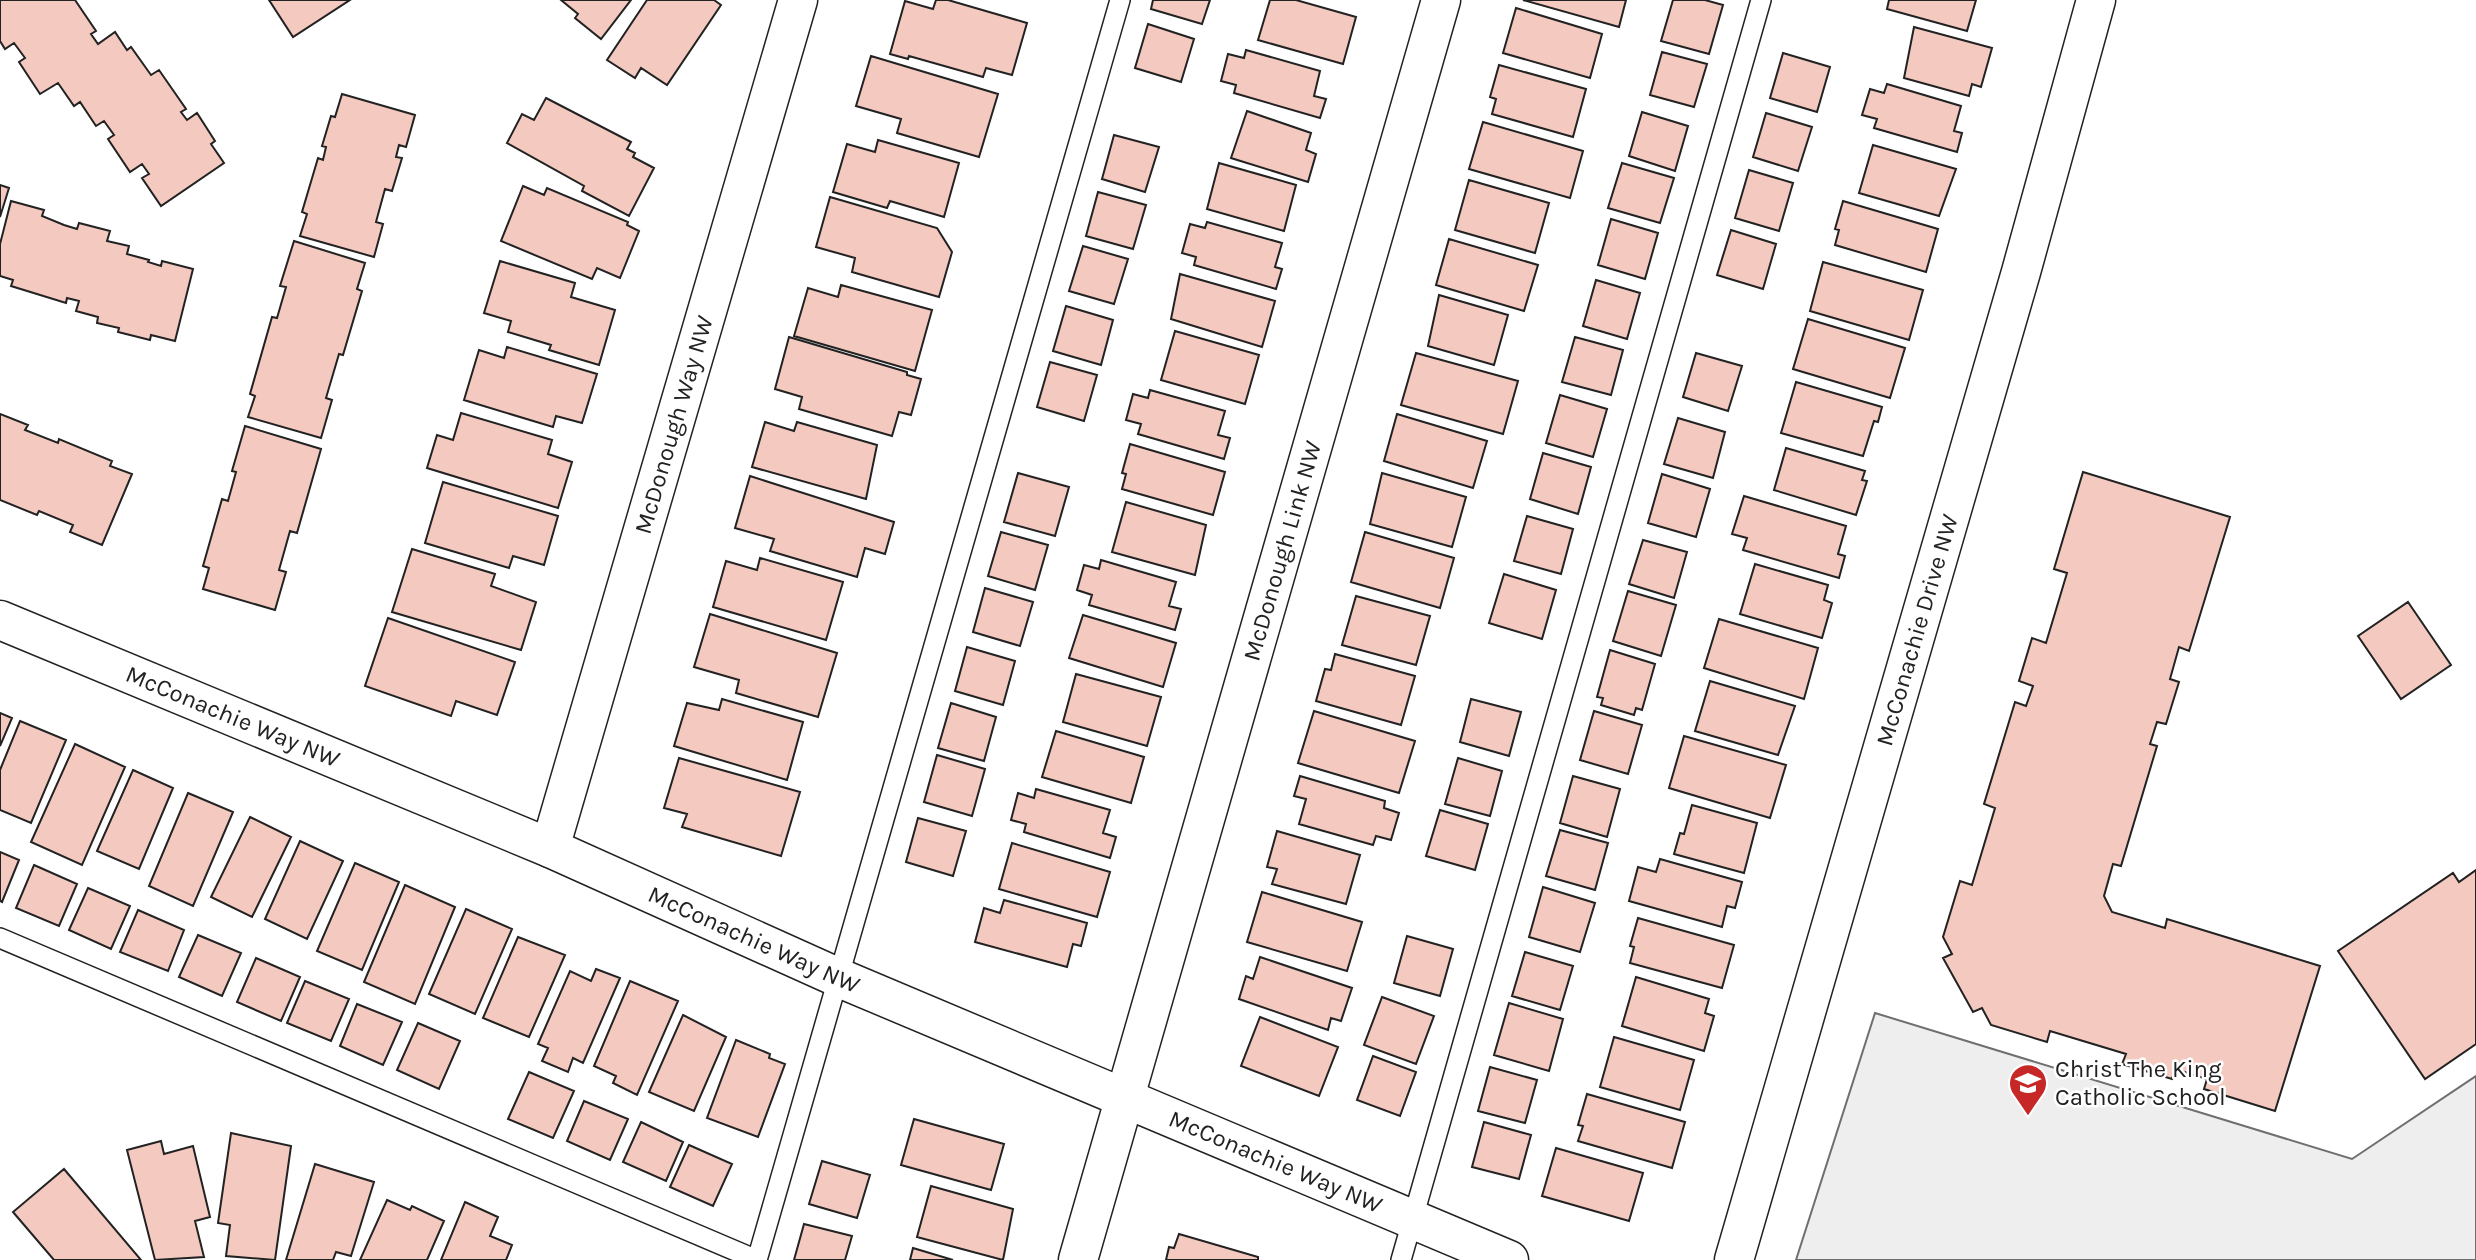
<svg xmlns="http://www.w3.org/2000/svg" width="2476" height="1260" viewBox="0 0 2476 1260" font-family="Karla,sans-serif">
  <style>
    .park { fill: #eee; stroke: #6f6f6f; stroke-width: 2 }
    .building { fill: #f3c9c0; stroke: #222; stroke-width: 2 }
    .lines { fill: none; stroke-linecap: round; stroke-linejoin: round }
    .service-casing { stroke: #222; stroke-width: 22 }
    .minor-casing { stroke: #222; stroke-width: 41 }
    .tertiary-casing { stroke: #222; stroke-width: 41 }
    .service { stroke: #fff; stroke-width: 19 }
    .minor { stroke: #fff; stroke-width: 38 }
    .tertiary { stroke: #fff; stroke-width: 38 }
    .labels { text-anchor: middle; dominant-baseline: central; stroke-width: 5; stroke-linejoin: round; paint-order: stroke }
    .street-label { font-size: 24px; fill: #222; stroke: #fff }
    .poi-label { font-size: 24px; fill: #222; stroke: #fff; text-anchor: start }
  </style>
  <rect width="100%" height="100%" fill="#fff"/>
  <path class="park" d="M1875,1013l477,146 124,-83v184h-680z"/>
  <path class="building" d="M0,0h75l21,31 -5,3 7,10 17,-12 12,18 4,-3 20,28 8,-5 27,39 -5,3 6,8 10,-7 18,28 -4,3 13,19 -63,43 -19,-28 7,-4 -7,-10 -12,8 -22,-33 6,-4 -10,-14 -8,5 -16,-24 -6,4 -16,-23 -18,11 -21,-32 6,-4 -11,-15 -9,6 -5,-8z
    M269,0h81l-57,37z
    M561,0h70l-30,39 -26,-21 3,-4z
    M647,0h67l7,5 -54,80 -26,-17 -6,10 -28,-18z
    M936,0h12l79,23 -15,52 -26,-7 -3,9 -74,-21 -1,3 -18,-5 15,-53 28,8z
    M1153,0h57l-8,24 -51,-15z
    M1270,0h26l60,17 -13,47 -85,-24z
    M1523,0h103l-7,27z
    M1673,0h32l18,5 -14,49 -48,-13z
    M1889,0h87l-9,31 -80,-22z
    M1516,8l86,26 -12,44 -87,-25z
    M1148,24l46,15 -13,43 -46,-14z
    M1914,27l78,21 -11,39 -9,-3 -3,12 -65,-18z
    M1246,50l74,21 -6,25 12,3 -6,19 -86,-25 2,-8 -15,-4 7,-27 16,4z
    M1662,52l45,12 -13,43 -44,-12z
    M1783,53l47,14 -13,45 -47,-14z
    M871,56l127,38 -19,63 -82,-24 4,-14 -45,-13z
    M1499,65l87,24 -13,48 -81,-23 4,-15 -6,-2z
    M1887,84l74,22 -7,25 8,2 -5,19 -83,-24 3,-9 -15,-4 8,-26 14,4z
    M342,94l73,21 -9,32 -7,-2 -3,12 6,1 -10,33 -7,-2 -9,33 7,2 -9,33 -74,-21 7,-22 -5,-2 16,-54 5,2 3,-13 -4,-1 9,-30 4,1z
    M546,98l85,44 -4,7 8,4 -2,4 21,11 -25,48 -47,-25 2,-5 -77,-43 15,-29 12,6z
    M1247,111l64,22 -5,17 10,4 -8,28 -77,-24z
    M1642,112l46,14 -13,45 -46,-15z
    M1766,113l46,14 -14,44 -45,-14z
    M1483,122l100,29 -13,47 -101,-29z
    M1114,135l45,12 -14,45 -43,-13z
    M878,140l81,23 -15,54 -54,-16 -3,7 -54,-16 14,-48 28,8z
    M1873,145l83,24 -17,47 -80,-23z
    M1219,163l77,22 -12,46 -77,-22z
    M1622,163l52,15 -14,45 -52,-15z
    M1749,170l44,13 -14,48 -44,-13z
    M1469,180l80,23 -14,50 -80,-23z
    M0,185l9,3 -9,29z
    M523,186l21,9 3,-7 81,34 -1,3 12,6 -19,47 -23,-10 -5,11 -91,-38z
    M1098,192l48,13 -13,44 -47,-13z
    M830,197l107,31 15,24 -13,45 -87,-25 3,-14 -39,-11z
    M11,201l33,9 -2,6 22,9 13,4 2,-6 31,8 -3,10 22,5 -2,8 22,6 -1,2 13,4 1,-5 31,8 -18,72 -24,-6 -1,5 -32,-8 1,-4 -22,-5 1,-6 -22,-6 3,-10 -12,-3 -1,5 -55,-17 2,-6 -13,-4v-32z
    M1843,201l95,28 -12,43 -91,-27 4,-15 -4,-1z
    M1611,219l47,14 -13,46 -47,-14z
    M1207,222l75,21 -7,24 7,2 -6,20 -82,-24 2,-8 -14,-4 8,-29 15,4z
    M1731,230l45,14 -13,45 -46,-14z
    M1449,239l89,26 -14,46 -88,-26z
    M294,241l71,22 -8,26 5,2 -19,64 -4,-1 -13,44 6,2 -11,38 -73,-21 7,-21 -5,-2 22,-77 5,1 9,-31 -6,-1z
    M1083,246l45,13 -14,45 -45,-13z
    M500,261l75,22 -4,14 44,13 -16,55 -50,-15 2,-5 -43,-13 3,-11 -27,-8z
    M1823,262l100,28 -14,50 -99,-29z
    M1180,274l95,27 -13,46 -91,-28z
    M1596,280l44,13 -13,46 -44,-13z
    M841,285l91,25 -17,61 -121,-35 14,-48 30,9z
    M1439,295l69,20 -14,50 -66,-19z
    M1066,306l47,14 -12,45 -48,-14z
    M1808,319l97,29 -15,50 -97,-29z
    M1175,331l84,24 -14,49 -84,-24z
    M789,337l118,35v3l14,4 -10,36 -12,-3 -7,24 -93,-27 3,-12 -27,-8z
    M1575,337l48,13 -12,45 -49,-13z
    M507,347l90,27 -15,49 -26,-7 -3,11 -89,-27 15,-50 25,8z
    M1416,353l102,28 -15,53 -102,-29z
    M1696,353l46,13 -14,45 -45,-14z
    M1050,362l47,13 -13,46 -47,-14z
    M1796,382l86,25 -4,15 -4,-1 -11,35 -82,-23z
    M1150,390l75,21 -7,24 12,3 -6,21 -86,-25 3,-10 -15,-4 7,-26 15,4z
    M1560,395l47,14 -14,48 -47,-14z
    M461,413l91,27 -4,14 24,8 -14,46 -131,-40 10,-33 16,5z
    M0,414l28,11 -3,5 33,13 1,-4 53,22 -2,5 22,8 -30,71 -32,-13 3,-7 -34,-14 -2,4 -37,-15z
    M1397,414l90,27 -14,47 -89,-27z
    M1678,418l47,14 -12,46 -49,-14z
    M765,422l29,9 3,-9 80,23 -11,54 -114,-32z
    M245,426l76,23 -24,84 -7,-2 -11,39 7,2 -11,38 -72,-21 6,-21 -6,-2 19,-67 6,2 8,-29 -4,-1z
    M1130,444l95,28 -12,43 -91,-26 4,-15 -4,-1z
    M1786,448l79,23 -3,9 5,1 -11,34 -82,-25z
    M1543,453l48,14 -13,47 -48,-15z
    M2083,472l147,45 -41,134 -10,-4 -9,32 9,3 -13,42 -9,-2 -7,22 7,2 -36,120 -8,-2 -9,32 8,16 53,16 2,-9 153,47 -45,145 -71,-22 3,-10 -32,-10 -3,10 -50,-15 4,-10 -76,-23 -3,11 -56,-17 -9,-17 -9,4 -30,-54 9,-4 -9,-17 17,-56 12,4 23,-77 -11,-4 31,-102 11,4 7,-20 -14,-5 13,-43 14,5 21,-70 -13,-4z
    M1018,473l51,14 -14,49 -51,-14z
    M1382,473l84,24 -14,50 -82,-23z
    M1662,474l48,15 -14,48 -48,-14z
    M750,476l144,46 -9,32 -20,-6 -8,29 -87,-26 4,-12 -39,-11z
    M443,482l115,34 -14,49 -31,-9 -4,12 -84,-25z
    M1744,496l102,30 -8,28 7,2 -6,22 -96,-28 4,-12 -15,-4z
    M1126,502l80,23 -11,50 -83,-23z
    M1527,516l46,13 -12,45 -47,-13z
    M1001,532l47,13 -13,45 -47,-14z
    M1365,532l89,26 -14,50 -89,-26z
    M1643,540l44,12 -13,46 -45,-14z
    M412,549l83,25 -4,12 45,16 -15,48 -129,-38z
    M760,558l83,24 -17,58 -113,-33 13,-46 31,9z
    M1101,560l75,22 -7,24 12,3 -6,21 -86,-25 3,-10 -15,-5 7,-25 15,4z
    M1755,564l73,21 -4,15 8,3 -10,35 -82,-24z
    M1504,574l52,16 -14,49 -53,-16z
    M985,588l48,14 -13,44 -47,-14z
    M1628,591l48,14 -15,51 -48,-15z
    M1356,596l74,20 -14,49 -74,-20z
    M2408,602l43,63 -50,34 -43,-63z
    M710,614l127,39 -19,64 -82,-24 3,-13 -45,-13z
    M1083,615l93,28 -13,44 -94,-29z
    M388,618l127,44 -18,53 -41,-14 -5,15 -86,-30z
    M1719,619l99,29 -14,51 -100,-31z
    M967,647l48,14 -12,44 -48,-14z
    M1610,650l45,14 -13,46 -6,-2 -2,7 -33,-10 2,-7 -6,-1z
    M1335,654l80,22 -14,49 -85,-24 9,-32 6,1z
    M1076,674l85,23 -14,49 -84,-24z
    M1710,681l85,25 -17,49 -83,-24z
    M722,699l81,23 -16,58 -113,-34 13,-43 32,7z
    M1471,699l50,13 -12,44 -49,-14z
    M951,703l45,14 -12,44 -46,-13z
    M1314,711l101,30 -16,52 -101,-30z
    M1594,711l48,14 -14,49 -48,-14z
    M0,713l12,5 -12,28z
    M20,721l46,19 -35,83 -31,-13v-40z
    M1056,731l88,26 -13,46 -89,-26z
    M1684,736l102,29 -16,53 -101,-30z
    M75,744l50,23 -43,98 -51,-23z
    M937,755l48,14 -13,47 -48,-14z
    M679,758l121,34 -19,64 -99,-29 5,-13 -23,-6z
    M1458,758l44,13 -12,45 -45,-12z
    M133,770l40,18 -34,81 -42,-18z
    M1300,776l85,25 -1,7 15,5 -8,27 -15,-4 -3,9 -74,-21 7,-25 -12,-3z
    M1573,776l47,13 -13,48 -47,-14z
    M1036,789l74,21 -7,23 13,4 -6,21 -86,-26 2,-8 -15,-4 7,-27 16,5z
    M188,793l45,19 -40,94 -44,-20z
    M1692,805l65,18 -13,50 -70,-19 6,-21 4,1z
    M1440,810l48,14 -13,46 -49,-14z
    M250,817l41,20 -39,80 -41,-20z
    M918,818l48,13 -13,45 -47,-14z
    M1560,830l48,13 -13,47 -49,-14z
    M1277,831l83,24 -14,49 -74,-20 5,-15 -10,-2z
    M300,841l43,20 -36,78 -42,-20z
    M1012,843l98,29 -13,45 -98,-28z
    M0,852l19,8 -17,42 -2,-1z
    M1660,859l82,23 -7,26 -8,-2 -5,21 -93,-26 9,-34 18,5z
    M355,863l44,19 -37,88 -45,-19z
    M34,865l43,19 -18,42 -43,-18z
    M2476,870v174l-51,35 -87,-128 115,-78 6,9z
    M405,885l50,22 -40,97 -51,-22z
    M1543,887l52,16 -15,49 -51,-15z
    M88,888l42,18 -19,43 -42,-19z
    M1262,892l100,30 -15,49 -100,-29z
    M1004,900l83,23 -6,23 -8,-2 -6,23 -92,-25 9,-34 16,5z
    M466,909l46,20 -37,85 -46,-20z
    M138,910l46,20 -16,41 -48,-19z
    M1638,918l96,27 -12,43 -92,-25 4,-16 -4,-1z
    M198,935l43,18 -19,43 -43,-19z
    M1407,936l46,13 -13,47 -46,-13z
    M518,937l47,18 -36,82 -46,-19z
    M1525,952l48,14 -13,44 -48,-14z
    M1260,957l92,31 -11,33 -10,-3 -3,12 -89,-31 7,-23 7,3z
    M256,958l44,19 -19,44 -44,-19z
    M596,969l24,9 -37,85 -10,-5 -5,14 -26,-11 6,-13 -10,-4 32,-73 21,10z
    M1636,977l73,22 -4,14 9,3 -10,35 -82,-25z
    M305,981l44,18 -18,42 -44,-18z
    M630,981l48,20 -41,94 -24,-12 3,-7 -22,-10z
    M1382,997l52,19 -18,48 -52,-19z
    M1509,1003l54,16 -14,52 -55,-16z
    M357,1004l45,18 -19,43 -43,-19z
    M683,1015l43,22 -32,74 -45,-19z
    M1260,1017l78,30 -19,49 -78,-30z
    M418,1023l42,18 -21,48 -42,-19z
    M1614,1037l80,23 -14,50 -80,-23z
    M736,1040l34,14 -1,4 16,6 -27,73 -51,-19z
    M1373,1056l43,16 -16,44 -43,-16z
    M1490,1067l47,13 -12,43 -47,-12z
    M529,1072l45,19 -21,47 -45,-19z
    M1587,1094l98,28 -13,46 -94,-27 5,-15 -5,-1z
    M584,1101l44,18 -18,41 -43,-19z
    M914,1119l90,25 -13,46 -90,-25z
    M641,1122l42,20 -17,39 -43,-19z
    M1484,1122l47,13 -12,44 -47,-12z
    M231,1133l60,13 -16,114 -49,-4 4,-31 -12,-2z
    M161,1141l3,13 29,-8 17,71 -15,4 9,36 -49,3 -28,-110z
    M689,1145l43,19 -19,42 -43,-19z
    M1556,1148l87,25 -14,48 -87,-25z
    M822,1161l48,14 -13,43 -48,-14z
    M315,1164l59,18 -23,74 -15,-4 -3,8h-47z
    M64,1169l77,91h-87l-41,-48z
    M931,1186l82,23 -10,51 -86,-23z
    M387,1200l23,10 2,-4 32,15 -17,39h-67z
    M465,1202l33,15 -8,19 22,9 -6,15h-65z
    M804,1224l48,12 -7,24h-51z
    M1179,1234l79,23v3h-92l3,-13 5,1z
    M913,1248l40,12h-43z"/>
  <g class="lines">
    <defs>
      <path id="service" d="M0,938l757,322
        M757,1260l363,-1260
        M1401,1260l360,-1260"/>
      <g id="minor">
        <path id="s1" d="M550,848l248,-848"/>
        <path id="s2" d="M1078,1260l363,-1260"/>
      </g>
      <g id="tertiary">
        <path id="s3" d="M0,620l550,228 287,129 672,283"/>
        <path id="s4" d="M1734,1260l287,-988 75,-272"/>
      </g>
    </defs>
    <use href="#service" class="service-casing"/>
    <use href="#minor" class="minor-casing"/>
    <use href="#tertiary" class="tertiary-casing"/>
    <use href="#service" class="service"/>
    <use href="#minor" class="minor"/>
    <use href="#tertiary" class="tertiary"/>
  </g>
  <defs>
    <symbol id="school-pin" viewBox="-11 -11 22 30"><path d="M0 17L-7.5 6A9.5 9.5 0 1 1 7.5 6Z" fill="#c62828" stroke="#fff"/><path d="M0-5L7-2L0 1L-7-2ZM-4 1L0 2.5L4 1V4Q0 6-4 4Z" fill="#fff"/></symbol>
  </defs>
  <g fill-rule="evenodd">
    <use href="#school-pin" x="2006" y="1061" width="44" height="60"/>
  </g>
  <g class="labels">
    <g class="street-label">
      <text stroke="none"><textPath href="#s1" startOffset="441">McDonough Way NW</textPath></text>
      <text stroke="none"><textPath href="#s2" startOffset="738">McDonough Link NW</textPath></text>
      <text stroke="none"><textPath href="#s4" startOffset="656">McConachie Drive NW</textPath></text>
      <text stroke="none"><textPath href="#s3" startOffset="252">McConachie Way NW</textPath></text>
      <text stroke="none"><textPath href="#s3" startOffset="819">McConachie Way NW</textPath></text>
      <text stroke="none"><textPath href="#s3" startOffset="1386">McConachie Way NW</textPath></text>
    </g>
    <g class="poi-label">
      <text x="2055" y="1069">Christ The King<tspan x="2055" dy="28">Catholic School</tspan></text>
    </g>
  </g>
</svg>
